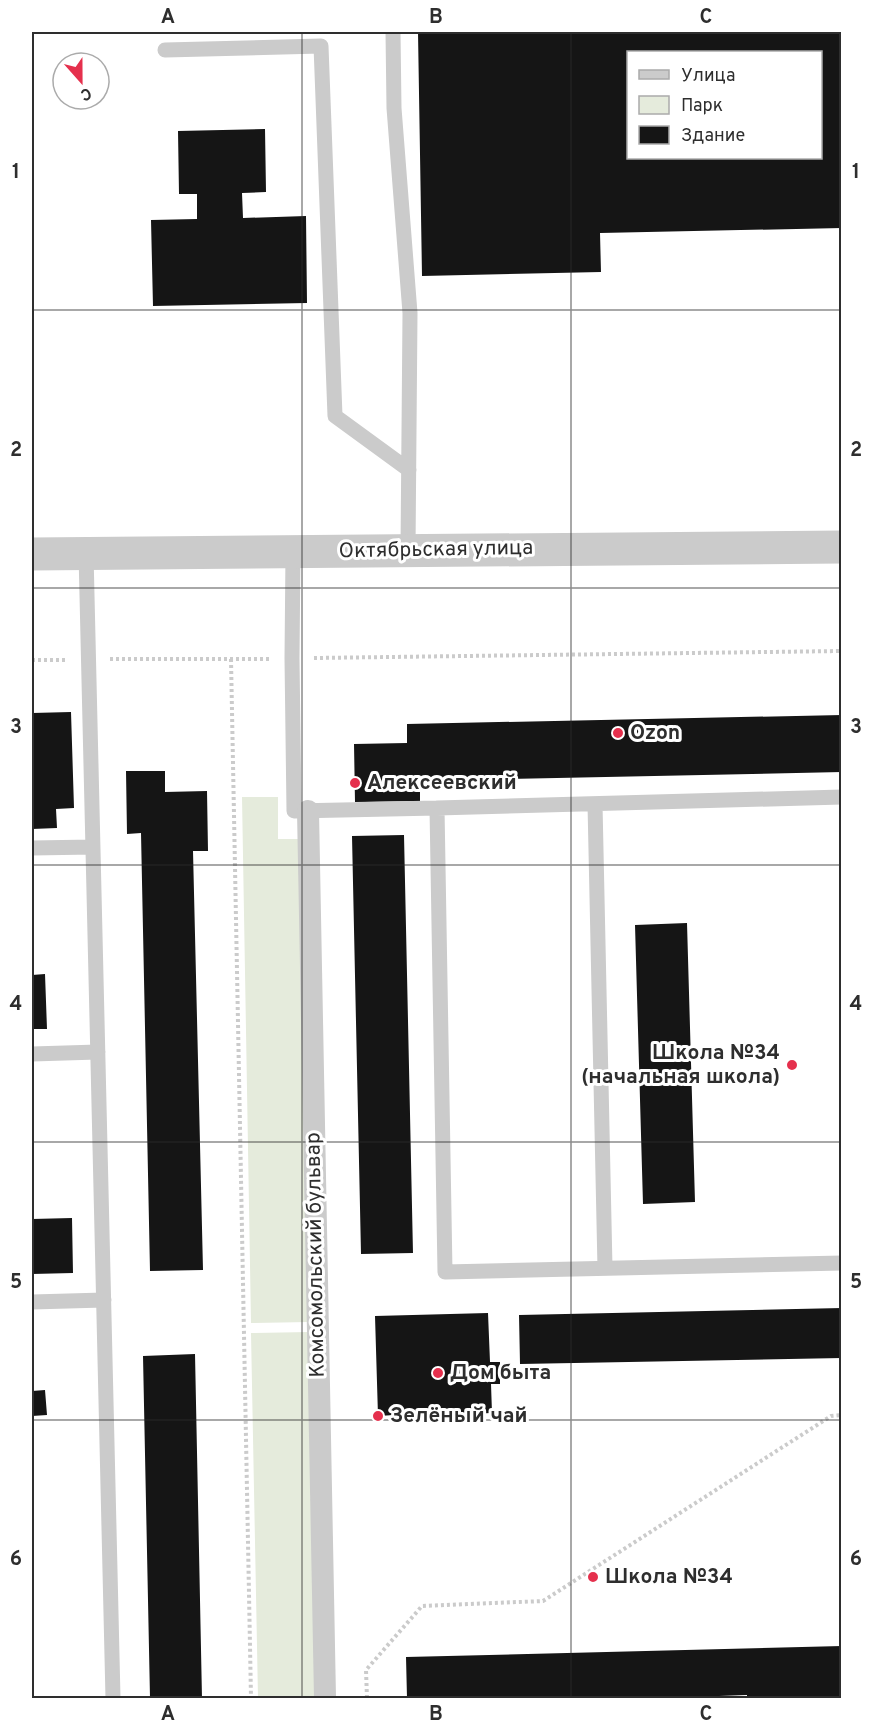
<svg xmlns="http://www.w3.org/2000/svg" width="873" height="1730" viewBox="0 0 873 1730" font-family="Overpass,sans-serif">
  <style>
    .green { fill: #e5ebdc }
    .building { fill: #151515; fill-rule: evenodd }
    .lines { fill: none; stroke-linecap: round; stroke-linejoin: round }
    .path { stroke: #cbcbcb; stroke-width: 4; stroke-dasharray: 3 3; stroke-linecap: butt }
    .service { stroke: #cbcbcb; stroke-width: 15 }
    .pedestrian { stroke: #cbcbcb; stroke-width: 22 }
    .tertiary { stroke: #cbcbcb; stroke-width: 33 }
    .grid { fill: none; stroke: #2e2e2e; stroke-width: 1.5; stroke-opacity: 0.55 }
    .poi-dot { fill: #e5304d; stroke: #fff; stroke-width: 2 }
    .labels { text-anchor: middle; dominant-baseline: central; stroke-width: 6; stroke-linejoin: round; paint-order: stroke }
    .street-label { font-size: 21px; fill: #2e2e2e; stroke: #fff }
    .poi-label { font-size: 21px; font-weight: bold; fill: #2e2e2e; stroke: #fff; text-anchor: start }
    .neatline { fill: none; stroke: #2e2e2e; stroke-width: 2 }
    .grid-label { font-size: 20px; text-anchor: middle; font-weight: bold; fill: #2e2e2e }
  </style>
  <rect width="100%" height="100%" fill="#fff"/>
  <path class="green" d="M242,797h36v42h22l9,483 -58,1z
    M309,1332l6,366h-57l-7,-365z"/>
  <path class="building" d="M418,32h424v196l-242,5 1,39 -179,4zM628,52h192v106h-192z
    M265,129l1,63 -24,1 1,25 63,-2 1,87 -154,3 -2,-86 46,-1v-25h-18l-1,-63z
    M71,712l3,96 -18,1 1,19 -25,1v-116z
    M842,715v57l-422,9v20l-65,1 -1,-58 53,-1v-19z
    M126,771h39v21l42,-1 1,60h-15l10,419 -53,1 -9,-438 -14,1z
    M404,835l9,418 -52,1 -9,-418z
    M687,923l8,279 -52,2 -8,-279z
    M45,974l2,55h-15v-54z
    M72,1218l1,55 -41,1v-55z
    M842,1308v50l-322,6 -1,-49z
    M488,1313l2,49h10v22h-9l1,29 -78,3v4l-19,1v-6l-17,1 -3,-100z
    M195,1354l7,344h-52l-7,-342z
    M45,1390l2,25 -15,1v-25z
    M842,1646v52h-95v-3l-28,1v2h-312l-1,-41z"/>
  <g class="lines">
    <path class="path" d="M314,658l528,-7
      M110,659h161
      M231,659l20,1039
      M32,660h35
      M367,1698l-1,-28 56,-64 121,-5 288,-185 11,-1"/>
    <path class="service" d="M393,32l1,76 16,205 -2,237
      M165,50l156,-4 14,370 74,54
      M293,552l-1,106 2,153 143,-3
      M86,553l27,1145
      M842,797l-405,11 8,464 397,-9
      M595,804l10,464
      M32,848l61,-1
      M32,1054l66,-2
      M32,1302l72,-2"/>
    <path class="pedestrian" d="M308,811l17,887"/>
    <path class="tertiary" d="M32,554l810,-7"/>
  </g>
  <path class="grid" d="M302,32v1666M571,32v1666M32,310h810M32,588h810M32,865h810M32,1142h810M32,1420h810"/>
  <g class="poi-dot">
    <circle cx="618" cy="733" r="6"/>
    <circle cx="355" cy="783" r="6"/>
    <circle cx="792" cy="1065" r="6"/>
    <circle cx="438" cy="1373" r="6"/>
    <circle cx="378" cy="1416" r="6"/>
    <circle cx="593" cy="1577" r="6"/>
  </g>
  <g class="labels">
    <g class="street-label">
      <text transform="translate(436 550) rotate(-1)">Октябрьская улица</text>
      <text transform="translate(316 1255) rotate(-91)">Комсомольский бульвар</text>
    </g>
    <g class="poi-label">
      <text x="630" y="733">Ozon</text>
      <text x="367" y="783">Алексеевский</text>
      <text x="780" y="1053" text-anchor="end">Школа №34<tspan x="780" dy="24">(начальная школа)</tspan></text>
      <text x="450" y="1373">Дом быта</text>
      <text x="390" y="1416">Зелёный чай</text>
      <text x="605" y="1577">Школа №34</text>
    </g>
  </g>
  <rect width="873" height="1730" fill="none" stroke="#ffffff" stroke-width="66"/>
  <rect x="627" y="51" width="195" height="108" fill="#ffffff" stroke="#ababab" stroke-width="1.5"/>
  <rect x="639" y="70" width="30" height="9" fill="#cbcbcb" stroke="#ababab" stroke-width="1.5"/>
  <text x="681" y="81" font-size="18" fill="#2e2e2e">Улица</text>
  <rect x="639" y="96" width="30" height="18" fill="#e5ebdc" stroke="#ababab" stroke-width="1.5"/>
  <text x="681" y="111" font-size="18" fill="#2e2e2e">Парк</text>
  <rect x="639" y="126" width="30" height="18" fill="#151515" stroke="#ababab" stroke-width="1.5"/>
  <text x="681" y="141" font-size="18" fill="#2e2e2e">Здание</text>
  <g transform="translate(81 81) rotate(159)"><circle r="28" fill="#ffffff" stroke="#ababab" stroke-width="1.5"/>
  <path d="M0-4.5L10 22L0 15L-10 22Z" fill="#e5304d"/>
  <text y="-9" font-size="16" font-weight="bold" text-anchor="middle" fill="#2e2e2e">С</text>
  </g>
  <rect x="33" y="33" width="807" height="1664" class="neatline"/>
  <g class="grid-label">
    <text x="168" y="23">A</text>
    <text x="436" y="23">B</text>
    <text x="706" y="23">C</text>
    <text x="16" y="178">1</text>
    <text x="856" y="178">1</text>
    <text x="16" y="456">2</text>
    <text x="856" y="456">2</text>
    <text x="16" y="733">3</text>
    <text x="856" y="733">3</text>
    <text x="16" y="1010">4</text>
    <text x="856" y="1010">4</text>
    <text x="16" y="1288">5</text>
    <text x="856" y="1288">5</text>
    <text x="16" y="1565">6</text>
    <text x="856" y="1565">6</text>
    <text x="168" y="1720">A</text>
    <text x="436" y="1720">B</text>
    <text x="706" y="1720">C</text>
  </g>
</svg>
